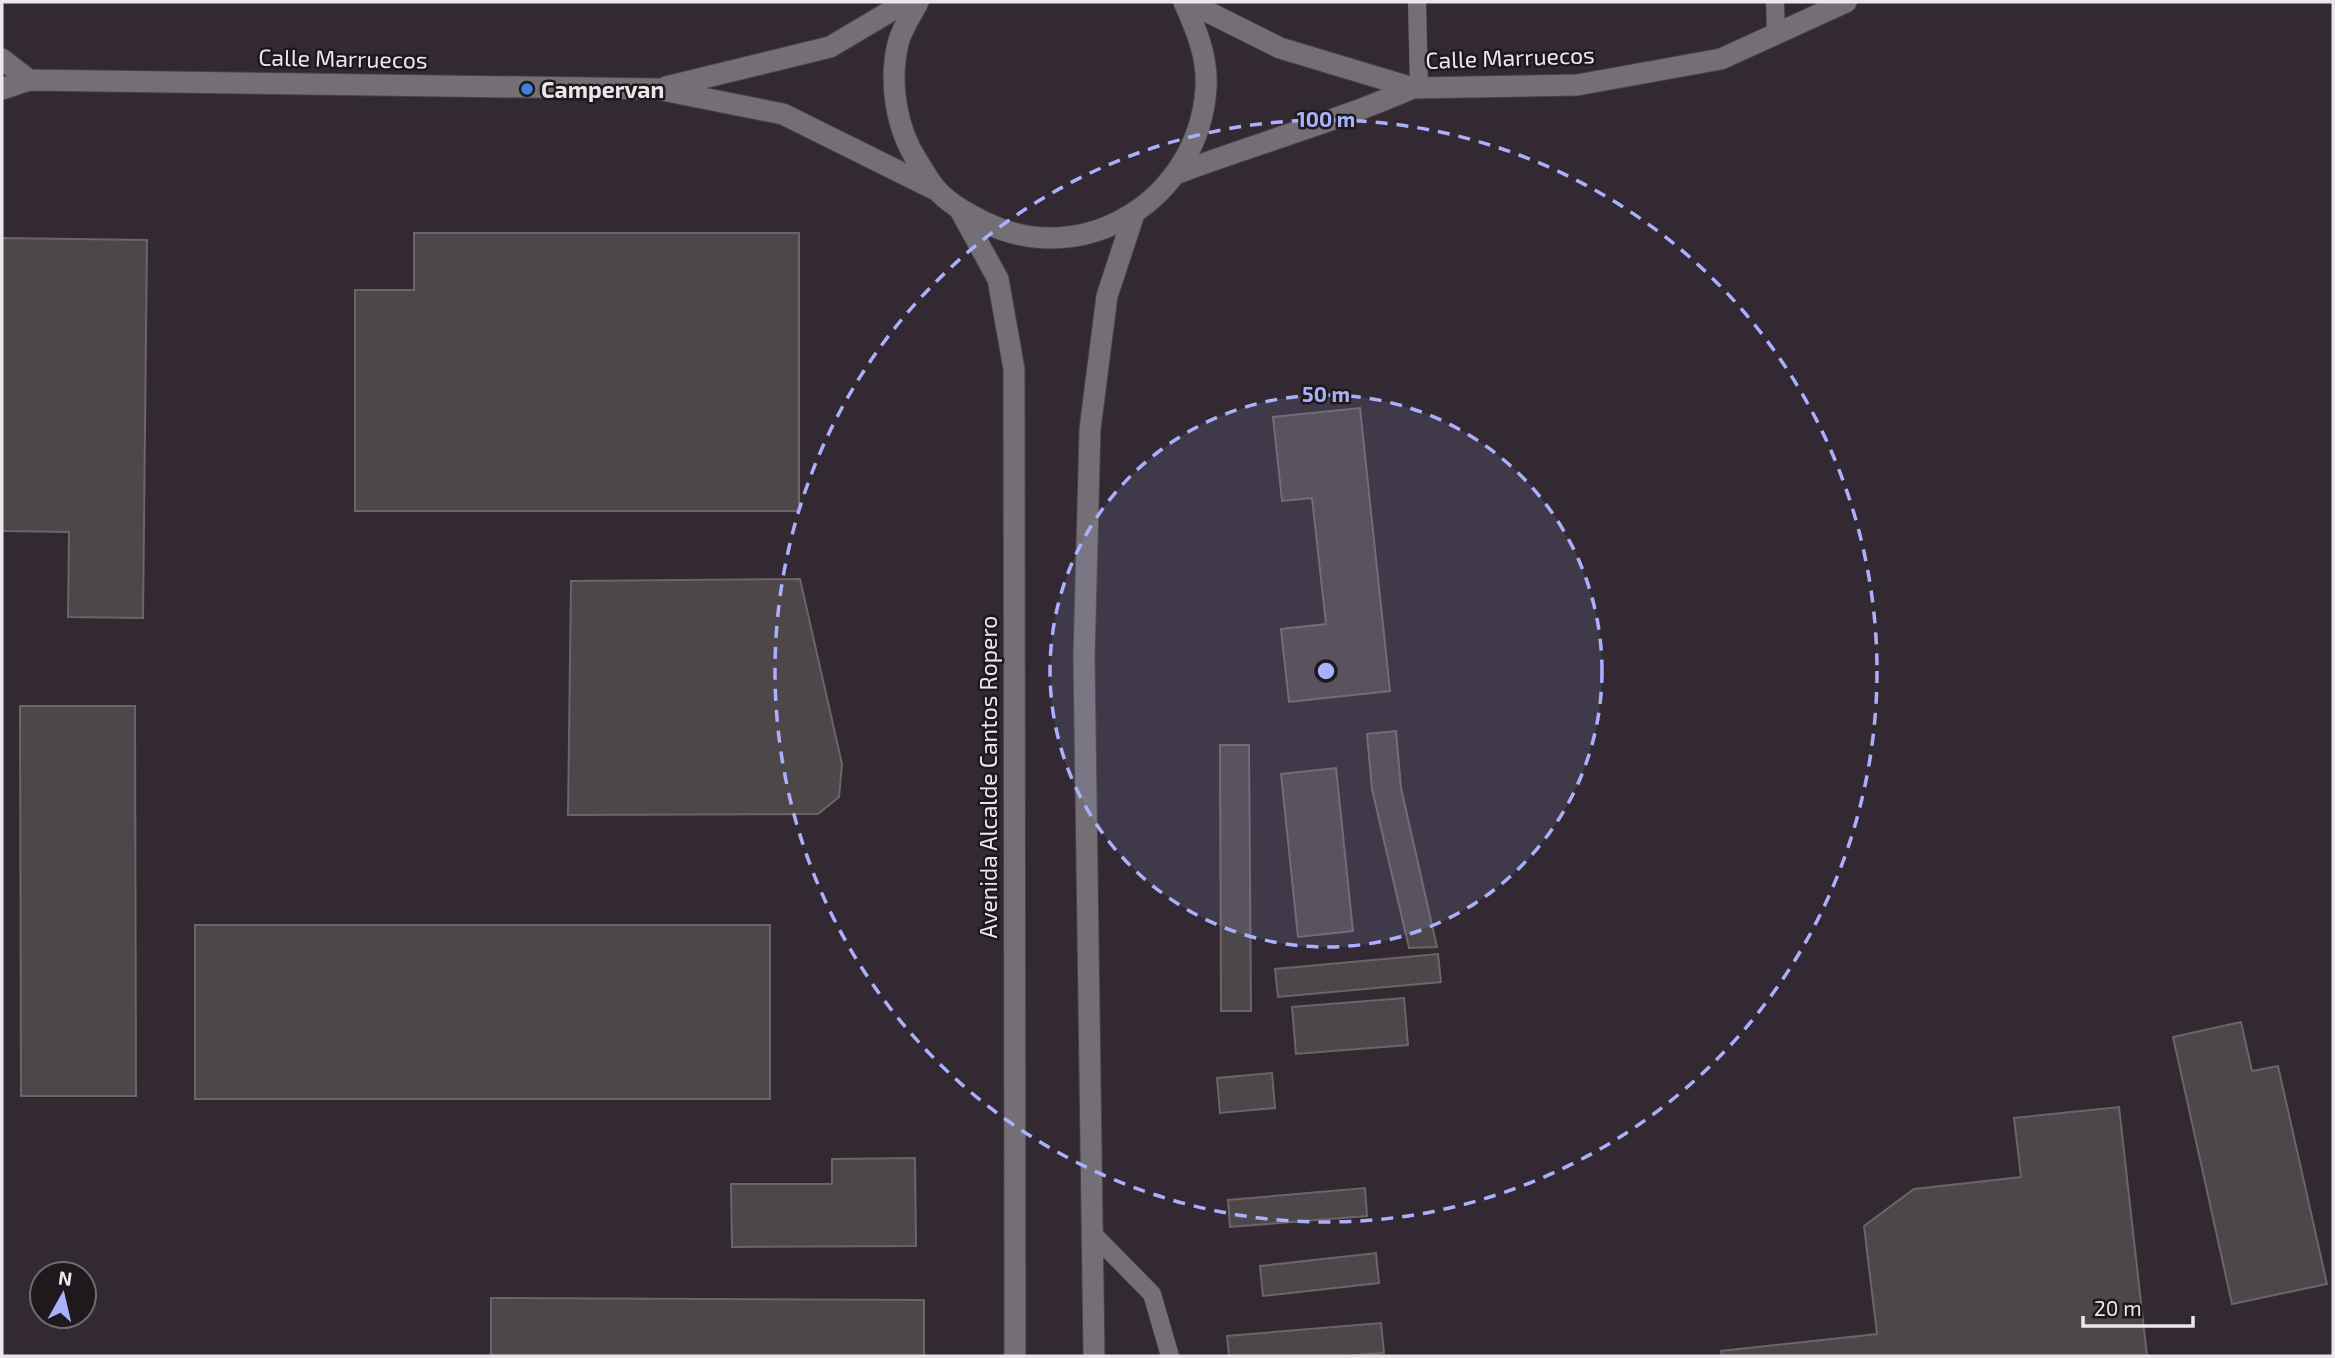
<svg xmlns="http://www.w3.org/2000/svg" width="2335" height="1358" viewBox="0 0 2335 1358" font-family="'Exo 2',sans-serif">
  <style>
    .built { fill: #322932; fill-rule: evenodd }
    .building { fill: #4e4749; stroke: #6c6466; stroke-width: 2 }
    .lines { fill: none; stroke-linecap: round; stroke-linejoin: round }
    .lane-casing { stroke: #454145; stroke-width: 19 }
    .street-casing { stroke: #454145; stroke-width: 23 }
    .secondary-casing { stroke: #454145; stroke-width: 23 }
    .lane { stroke: #746f74; stroke-width: 18 }
    .street { stroke: #746f74; stroke-width: 21 }
    .secondary { stroke: #746f74; stroke-width: 21 }
    .ring { fill: none; stroke: #a9b0fc; stroke-width: 3.5; stroke-dasharray: 12 9 }
    .shop-dot { fill: #3f7fe0; stroke: #1d191d; stroke-width: 2.5 }
    .labels { text-anchor: middle; dominant-baseline: central; stroke-width: 5; stroke-linejoin: round; paint-order: stroke }
    .street-label { font-size: 23px; fill: #ebe8eb; stroke: #1d191d }
    .poi-label { font-size: 23px; font-weight: bold; fill: #ebe8eb; stroke: #1d191d; text-anchor: start }
    .centre { fill: #a9b0fc; stroke: #1d191d; stroke-width: 3.5 }
    .ring-label { font-size: 21px; text-anchor: middle; font-weight: bold; fill: #a9b0fc; stroke: #1d191d; stroke-width: 5; stroke-linejoin: round; paint-order: stroke }
  </style>
  <rect width="100%" height="100%" fill="#272327"/>
  <path class="built" d="M2,2h2331v1354h-2331zM42,1274h42v42h-42z"/>
  <path class="building" d="M414,233h385v278h-444v-221h59z
    M2,238l145,2 -4,378 -75,-1 1,-85 -67,-1z
    M1360,408l30,283 -101,11 -8,-73 45,-5 -14,-126 -30,3 -9,-84z
    M800,579l42,185 -3,33 -21,17 -250,1 3,-234z
    M20,706h115l1,390h-115z
    M1396,731l5,57 36,159 -28,1 -37,-159 -5,-55z
    M1220,745h29l2,266h-30z
    M1336,768l17,163 -55,6 -17,-163z
    M195,925h575v174h-575z
    M1438,954l3,28 -163,15 -3,-28z
    M1404,998l4,47 -112,9 -4,-47z
    M2241,1022l11,49 26,-5 49,218 -95,20 -59,-267z
    M1272,1073l3,35 -55,5 -3,-35z
    M2119,1107l28,249h-425l-1,-5 156,-17 -13,-108 50,-37 107,-12 -7,-59z
    M915,1158l1,88 -184,1 -1,-63h101v-25z
    M1365,1188l2,28 -137,11 -2,-27z
    M1376,1253l3,30 -116,13 -3,-30z
    M491,1298l433,2v56h-433z
    M1381,1323l3,30 -43,3h-112l-2,-20z"/>
  <g class="lines">
    <defs>
      <path id="lane" d="M1417,2l2,85
        M1775,2l1,32
        M1094,1235l58,59 18,62"/>
      <path id="street" d="M2,59l27,21
        M666,87l164,-40 76,-45
        M2,89l27,-9 628,9 126,25 153,76"/>
      <path id="secondary" d="M918,2c-6,12 -15,25 -19,38 -11,40 -3,89 19,122 6,9 11,19 18,27 13,15 31,24 48,33 101,50 215,-24 222,-134 2,-31 -10,-59 -22,-86
        M1188,2l92,46 133,40 164,-3 144,-26 125,-57
        M1178,173c77,-29 160,-52 235,-85
        M960,210l38,69 16,90 1,987
        M1094,1356l-10,-699 6,-228 17,-133 27,-82"/>
    </defs>
    <use href="#lane" class="lane-casing"/>
    <use href="#street" class="street-casing"/>
    <use href="#secondary" class="secondary-casing"/>
    <use href="#lane" class="lane"/>
    <use href="#street" class="street"/>
    <use href="#secondary" class="secondary"/>
  </g>
  <circle cx="1326" cy="671" r="276" fill="#a9b0fc" fill-opacity=".12"/>
  <g class="ring">
    <circle cx="1326" cy="671" r="276"/>
    <circle cx="1326" cy="671" r="551"/>
  </g>
  <circle class="shop-dot" cx="527" cy="89" r="7"/>
  <g class="labels">
    <g class="street-label">
      <text transform="translate(1510 57) rotate(-2)">Calle Marruecos</text>
      <text transform="translate(343 58) rotate(1)">Calle Marruecos</text>
      <text transform="translate(988 777) rotate(-90)">Avenida Alcalde Cantos Ropero</text>
    </g>
    <g class="poi-label">
      <text x="541" y="89">Campervan</text>
    </g>
  </g>
  <circle cx="1326" cy="671" r="10" class="centre"/>
  <g class="ring-label">
    <text x="1326" y="127">100 m</text>
    <text x="1326" y="402">50 m</text>
  </g>
  <rect width="2335" height="1358" fill="none" stroke="#ebe8eb" stroke-width="7"/>
  <g transform="translate(63 1295) rotate(8)"><circle r="33" fill="#1d191d" stroke="#6f6c6f" stroke-width="2"/>
  <path d="M0-5L12 26L0 18L-12 26Z" fill="#a9b0fc"/>
  <text y="-10" font-size="19" font-weight="bold" text-anchor="middle" fill="#ebe8eb">N</text>
  </g>
  <path d="M2083 1316v10h110v-10" fill="none" stroke="#ebe8eb" stroke-width="3.5"/>
  <text x="2094" y="1316" font-size="21" fill="#ebe8eb" stroke="#1d191d" stroke-width="5" paint-order="stroke">20 m</text>
</svg>
